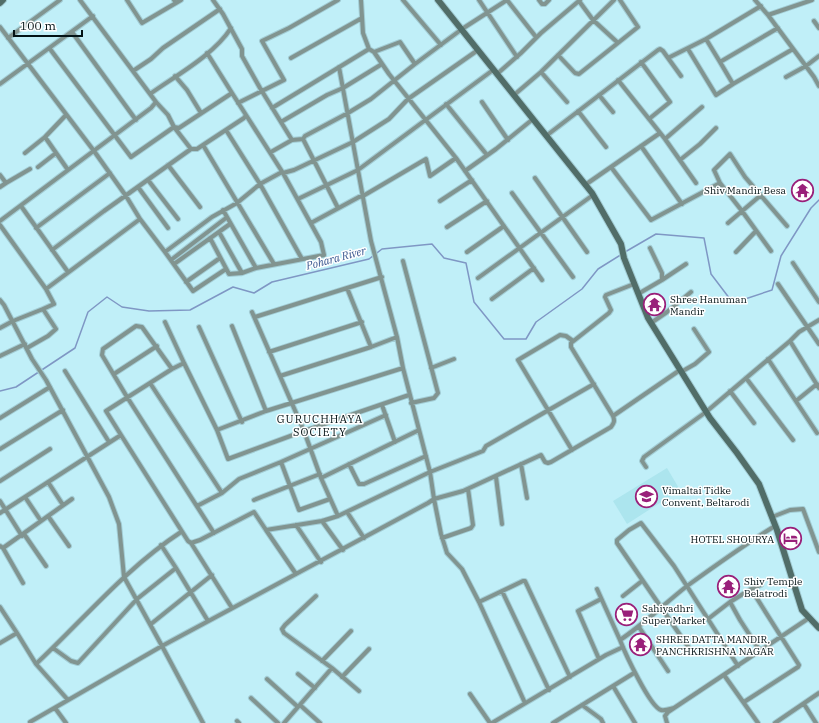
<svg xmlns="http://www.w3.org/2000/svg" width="819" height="723" viewBox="0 0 819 723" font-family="'IBM Plex Serif',serif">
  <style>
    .built { fill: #ace5ee }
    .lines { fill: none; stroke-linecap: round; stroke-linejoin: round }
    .stream { stroke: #7f97c4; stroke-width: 1.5 }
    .street-casing { stroke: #a2ccd4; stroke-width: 6 }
    .secondary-casing { stroke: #a2ccd4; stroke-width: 8 }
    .street { stroke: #819490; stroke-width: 4 }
    .secondary { stroke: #516d68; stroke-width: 6 }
    .labels { text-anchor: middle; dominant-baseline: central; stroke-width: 3; stroke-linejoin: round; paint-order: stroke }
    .poi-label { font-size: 10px; fill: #031316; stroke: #fff; text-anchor: start }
    .water-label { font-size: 11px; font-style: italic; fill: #35548e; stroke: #fff }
    .neighbourhood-label { font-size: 11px; letter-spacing: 1px; fill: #031316; stroke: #fff }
  </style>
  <rect width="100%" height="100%" fill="#c0eff8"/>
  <path class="built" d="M667,468l13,22 -53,34 -14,-23z"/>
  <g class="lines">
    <path class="stream" d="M625,252l31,-18 48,4 7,36 22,29 39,-13 9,-34 30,-48 8,-8
      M0,391l16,-4 59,-39 13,-36 19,-15 15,10 27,4 41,-1 43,-23 21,6 18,-11 97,-23 13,-10 50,-5 12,14 22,5 8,39 30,37h22l10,-17 46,-33 16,-20 24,-15"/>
    <defs>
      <path id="street" d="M127,0l15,23 34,-20
        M174,0l2,3 5,-3
        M213,0l10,14 19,35v7l18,32 32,52 -21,12
        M403,0l38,45
        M479,0l38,57
        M539,0l3,4h3l4,-4
        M755,0l13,15 46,62 5,9
        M579,1l14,19 24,22
        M768,15l44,-15
        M814,21l5,7
        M0,27l94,124 32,45 14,23 -94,70
        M72,32l64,88
        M8,38l52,-38
        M706,39l55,-33
        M50,49l81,108 43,-30 17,22 -87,62 -52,39
        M369,49l5,3 15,22 67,84 86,122
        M688,49l28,46 17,-11 -13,-22
        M374,52l26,-10 15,22 47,-35 45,-29 29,37
        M207,53l25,40
        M558,55l17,18 4,1 59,-47 -18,-27
        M291,58l71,-40
        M668,58l13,18
        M641,62l29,40 -21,17
        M133,71l18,-12 12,-11 57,-39
        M541,72l26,30
        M497,74l24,-21 20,-20 39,-33
        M175,76l12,14 14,23
        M786,77l20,-11 13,-10
        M618,80l47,59 31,44
        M0,84l93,-68
        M733,84l60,-35
        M150,94c25,-18 64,-39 81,-66
        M514,95l27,-23 73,-72
        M599,95l14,17
        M156,102l12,13 6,12 5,1 53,-35 14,22 -2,3 -41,27
        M482,102l26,38
        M238,103l46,-23 -22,-39 27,-13 49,-28
        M446,104l41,51
        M272,108l97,-59 -6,-16 -2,-33
        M578,111l28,36
        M66,115l-21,22 23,33
        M246,115l37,58 11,-3 59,-28 36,-23 19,-20 70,-49
        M281,122l46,-27 16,-7 39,-24
        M226,130l34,54 42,75
        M546,136l112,-86 2,-1 3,2 5,7 38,-19 14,23 58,-34
        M303,139l35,69
        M665,139l37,-32
        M292,140l11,-1 2,-3 43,-23 23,-14 44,-35
        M641,146l41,58
        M191,149h6l6,-4 71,119
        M25,153l20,-16
        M680,160l20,-16 16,-16
        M168,165l32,42
        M38,167l18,-14
        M611,167l40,53 69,-37
        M465,171l31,-22 37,-30
        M0,175l6,8 -6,4
        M535,178l52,74
        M148,180l30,39
        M6,183l24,-14
        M585,185l75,-52
        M138,187l30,41
        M512,193l61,84
        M298,199l60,-29 135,-100
        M440,201l32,-21
        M21,206l47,66
        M223,210l33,58 68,-13 -3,-13 -38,-69
        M140,219l25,33 28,39 33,-22
        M0,221l151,-113 5,-6 -76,-102
        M311,223l48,-26 4,-1 63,-37 4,17 26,-18
        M728,223l33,-28
        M0,225l46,64 8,15 -11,5 13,20 -8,7 -21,12
        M447,227l40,-26
        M36,228l74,-55
        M219,232l23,41
        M210,238l19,36 13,-1 14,-5
        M650,248l12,25v7
        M771,251l-29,-40 -22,-28 -6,-13 16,-16 15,23 42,49
        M165,252l47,-35 25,-14 23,-19 22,-12
        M467,252l37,-26
        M736,252l20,-21
        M171,260l55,-42
        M403,261l35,132 -4,5 -23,5
        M793,263l26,39
        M174,264l56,-40
        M478,278l115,-83
        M186,282l34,-24
        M778,284l41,60
        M638,294l24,-14 24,-16
        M492,299l42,-31
        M0,300l4,5 28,54 14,21 63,117 10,27 5,53 38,69 41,77
        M255,317l127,-40
        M165,322l19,41
        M651,323l16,-11 24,-20
        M232,326l34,85
        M199,327l43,95
        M0,328l13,-7 30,-12
        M790,341l29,47
        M371,347l26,-10
        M269,352l93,-30
        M0,356l25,-12
        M768,359l49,74
        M431,368l23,-9
        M172,369l-30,-42 -6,-1 -33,23 -1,6 25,42 87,136
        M65,371l44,71
        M681,372l14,-8 14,-12 -15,-23
        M114,374l43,-28
        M280,376l91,-29 -24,-59
        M746,378l47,62
        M150,383l72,110 -25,13
        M730,391l24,32
        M409,395l-105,36 17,47 98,-48
        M796,401l21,-17
        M382,405l13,37
        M613,416l67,-46
        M0,418l50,-31
        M217,430l11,29 76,-28 -52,-119
        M121,435l67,106 3,2 9,-3 54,-28 12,18 56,-9 16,-5
        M0,449l63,-39
        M572,450l-54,-90 42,-25 6,1 7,5
        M281,462l18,48 31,-11
        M349,464l10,20h5l62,-28
        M521,464l6,34
        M646,467l-4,-6 2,-4 62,-45 84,-71 9,-9 20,-12
        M496,477l6,47
        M321,478l17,38 92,-44 53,-21 3,-5 108,-62
        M0,481l50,-32
        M48,482l15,23
        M222,493l17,-14 42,-17 105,-47
        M25,497l16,24
        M254,500l66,-26
        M0,501l22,35
        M347,512l17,26
        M0,513l121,-78 -15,-24 66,-42 12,-6 33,67 49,-19 137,-43 -6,-31 -26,-96 -32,-174
        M48,516l21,30
        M772,517l18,-7 13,-1 16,43
        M322,521l21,29
        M296,525l25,37
        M266,530l30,44
        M24,534l22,32
        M442,538l29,-10 2,-3 -5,-36
        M191,543l41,65
        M0,546l3,2 20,35
        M3,548l69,-49
        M176,568l32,53
        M597,589l23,51
        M502,591l47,99
        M316,596l-31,29 -3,4 2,4 48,35 27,23
        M623,596l19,-15
        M479,602l46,101
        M730,602l10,18 20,31
        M0,607l17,26 -17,10
        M708,619l22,-17 21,-13
        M151,624l61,-49
        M639,627l29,44
        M17,633l19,31 32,36
        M53,648l18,13 7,2 59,-64 39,-31 -15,-23
        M691,651l-74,-108v-3l12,-10 12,-7 33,43 64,100
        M599,659l-21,-48 23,-12
        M322,661l29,-30
        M36,664c48,-45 90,-96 145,-132
        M298,674l17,14
        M724,675l34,48
        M342,677l27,-28
        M570,677l-45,-96h-2l-44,21 -17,-33 -15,-16 -6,-19 -7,-35 29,-8 78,-36 4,7 3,1 3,-1 60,-35c3,-4 4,-6 2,-11l-42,-69v-4l38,-30 2,-3 -6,-13 1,-2 28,-11
        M267,679l31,28
        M613,686l22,37
        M470,694l20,29
        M251,698l27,25
        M744,702l54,-35 1,-2 -48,-76 10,-4
        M804,704l12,19
        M300,705l20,18
        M582,705l19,14 2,4
        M55,708l11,15
        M674,708c-4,1 -9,3 -13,2 -11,-3 -36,-57 -41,-70 24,-16 44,-36 67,-54 29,-21 58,-42 88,-60
        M237,721l2,2
        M31,723l-1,-1 132,-76 266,-143 6,-4 -4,-27 -27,-104
        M284,723l48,-55
        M492,723l114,-68 17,-8
        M553,723l81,-50
        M667,723l-2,-7 3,-4 141,-94
        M775,723l44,-30"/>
      <path id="secondary" d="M438,0l154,193 29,51 3,14 24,60 62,100 27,35 22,31 18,46 25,80 17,18
        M0,3l3,-3"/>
    </defs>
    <use href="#street" class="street-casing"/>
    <use href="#secondary" class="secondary-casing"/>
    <use href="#street" class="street"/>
    <use href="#secondary" class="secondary"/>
  </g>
  <defs>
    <symbol id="temple-ring" viewBox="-11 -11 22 22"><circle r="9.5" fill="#fff" stroke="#99207a" stroke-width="1.5"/><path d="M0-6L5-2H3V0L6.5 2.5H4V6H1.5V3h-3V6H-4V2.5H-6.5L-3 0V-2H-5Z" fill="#99207a"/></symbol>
    <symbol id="school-ring" viewBox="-11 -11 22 22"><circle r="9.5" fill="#fff" stroke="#99207a" stroke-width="1.5"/><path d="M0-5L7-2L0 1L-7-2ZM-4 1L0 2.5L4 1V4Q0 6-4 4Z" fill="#99207a"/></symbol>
    <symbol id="hotel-ring" viewBox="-11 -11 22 22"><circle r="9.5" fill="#fff" stroke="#99207a" stroke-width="1.5"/><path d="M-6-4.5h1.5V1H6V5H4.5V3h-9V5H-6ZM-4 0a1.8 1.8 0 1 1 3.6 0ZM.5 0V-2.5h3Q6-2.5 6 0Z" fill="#99207a"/></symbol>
    <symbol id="supermarket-ring" viewBox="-11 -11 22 22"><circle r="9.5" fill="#fff" stroke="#99207a" stroke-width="1.5"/><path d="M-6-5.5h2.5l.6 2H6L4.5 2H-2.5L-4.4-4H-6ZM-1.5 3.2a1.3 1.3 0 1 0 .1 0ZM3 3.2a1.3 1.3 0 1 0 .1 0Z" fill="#99207a"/></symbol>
  </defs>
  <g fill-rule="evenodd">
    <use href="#temple-ring" x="790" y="178" width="25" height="25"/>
    <use href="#temple-ring" x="642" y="292" width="25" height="25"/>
    <use href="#school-ring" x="634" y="484" width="25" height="25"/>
    <use href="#hotel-ring" x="778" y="526" width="25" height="25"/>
    <use href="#temple-ring" x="716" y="574" width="25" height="25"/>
    <use href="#supermarket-ring" x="614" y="602" width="25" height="25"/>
    <use href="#temple-ring" x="628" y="632" width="25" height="25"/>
  </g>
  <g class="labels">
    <g class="poi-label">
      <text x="786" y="190" text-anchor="end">Shiv Mandir Besa</text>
      <text x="670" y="299">Shree Hanuman<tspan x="670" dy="12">Mandir</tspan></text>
      <text x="662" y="490">Vimaltai Tidke<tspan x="662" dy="12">Convent, Beltarodi</tspan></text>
      <text x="774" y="539" text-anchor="end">HOTEL SHOURYA</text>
      <text x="744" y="581">Shiv Temple<tspan x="744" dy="12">Belatrodi</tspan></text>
      <text x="642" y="608">Sahiyadhri<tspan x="642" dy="12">Super Market</tspan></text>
      <text x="656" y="639">SHREE DATTA MANDIR,<tspan x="656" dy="12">PANCHKRISHNA NAGAR</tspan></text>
    </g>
    <g class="water-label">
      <text transform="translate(336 258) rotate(-15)">Pohara River</text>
    </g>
    <g class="neighbourhood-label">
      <text x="320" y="419">GURUCHHAYA<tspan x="320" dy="13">SOCIETY</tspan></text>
    </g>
  </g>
  <path d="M14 30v6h68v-6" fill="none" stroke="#031316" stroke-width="2"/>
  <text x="20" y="30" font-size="12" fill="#031316" stroke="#ffffff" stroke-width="3" paint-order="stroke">100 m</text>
</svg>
